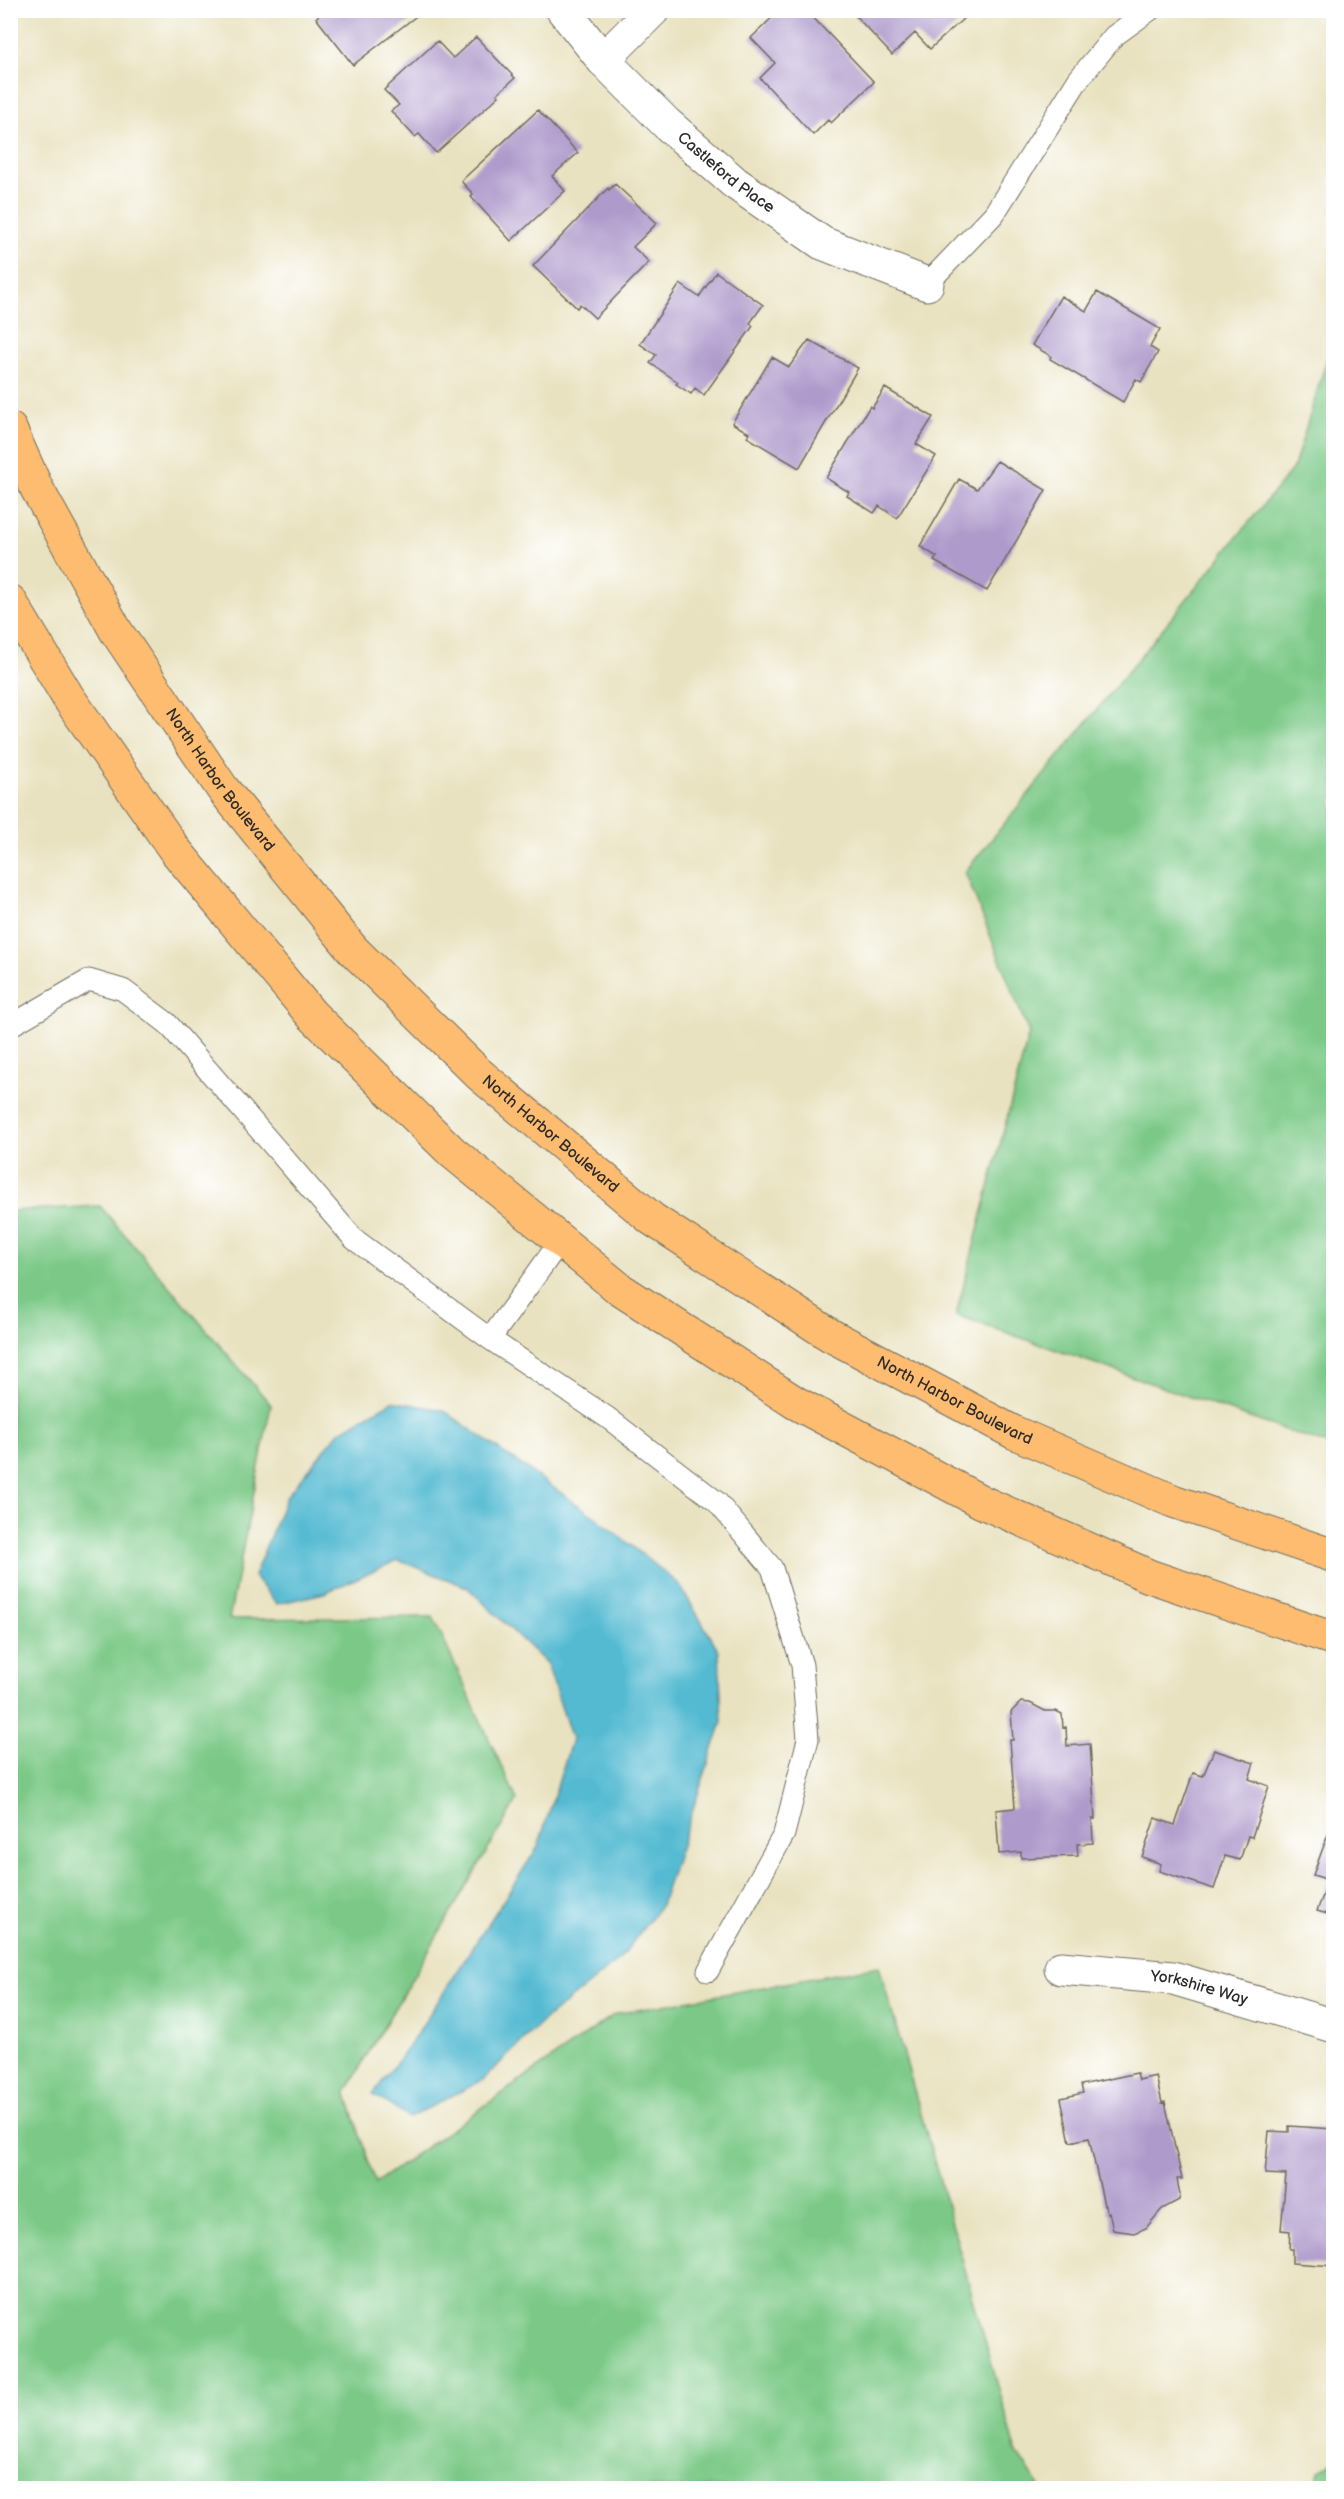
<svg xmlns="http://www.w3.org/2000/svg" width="1344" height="2499" viewBox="0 0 1344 2499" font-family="'Balsamiq Sans',sans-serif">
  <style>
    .green { fill: #7cc987; stroke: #547a59; stroke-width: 1.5 }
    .water { fill: #53bad1; stroke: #3f727e; stroke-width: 1.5 }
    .building { fill: #ae9acb }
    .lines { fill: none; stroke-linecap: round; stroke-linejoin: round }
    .lane-casing { stroke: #6e6b5f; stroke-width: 23 }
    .street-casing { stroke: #6e6b5f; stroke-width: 35 }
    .primary-casing { stroke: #6e6b5f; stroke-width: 35 }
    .path { stroke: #6e6b5f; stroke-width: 4; stroke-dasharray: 4.5 4.5; stroke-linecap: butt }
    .lane { stroke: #fff; stroke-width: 21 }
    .street { stroke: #fff; stroke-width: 33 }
    .primary { stroke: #fdbc70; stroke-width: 33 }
    .labels { text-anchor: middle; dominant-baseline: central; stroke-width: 5; stroke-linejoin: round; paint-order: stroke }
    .street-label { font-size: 16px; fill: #2b2b2b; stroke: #fff }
  </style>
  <rect width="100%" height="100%" fill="#fff"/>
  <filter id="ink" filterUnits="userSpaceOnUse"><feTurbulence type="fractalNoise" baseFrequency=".0167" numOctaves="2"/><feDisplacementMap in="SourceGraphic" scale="12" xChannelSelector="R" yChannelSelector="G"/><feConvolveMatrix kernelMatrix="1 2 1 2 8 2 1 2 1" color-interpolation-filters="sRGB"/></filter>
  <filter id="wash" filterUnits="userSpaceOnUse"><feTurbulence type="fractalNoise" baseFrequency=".008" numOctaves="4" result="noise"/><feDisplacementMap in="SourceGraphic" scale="24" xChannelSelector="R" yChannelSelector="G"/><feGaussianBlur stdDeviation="1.35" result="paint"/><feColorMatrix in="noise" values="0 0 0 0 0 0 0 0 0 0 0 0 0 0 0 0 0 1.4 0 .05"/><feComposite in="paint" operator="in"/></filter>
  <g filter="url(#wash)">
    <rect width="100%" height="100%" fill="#e9e2c0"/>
    <path class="green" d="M1333,339v1108l-377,-132 73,-282 -64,-161 329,-405z
      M100,1206l171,199 -42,214 204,-2 84,183 -171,291 29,92 240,-169 264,-48 138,487 24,35h-1030v-1277z
      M1333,2461v27h-18l4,-17z"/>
    <path class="water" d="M392,1401l51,9 155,109 81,65 40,67 3,71 -61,183 -42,55 -75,60 -61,60 -74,38 -36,-24 40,-54 125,-193 34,-108 -25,-75 -80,-77 -69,-27 -74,33 -47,11 -23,-28 32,-79 53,-65z"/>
    <g id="blocks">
      <path class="building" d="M315,10h109l-71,55 -37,-47 3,-3z
        M780,10h26l68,72 -43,41 -3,-3 -15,15 -53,-57 15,-15 -24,-25z
        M850,10h105l8,9 -33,30 -15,-16 -23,22z
        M476,37l39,41 -18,16 2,2 -63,57 -17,-19 -4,3 -24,-26 8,-6 -15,-15 53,-49 16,17z
        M538,110l40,43 -26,23 13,15 -54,50 -40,-44 2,-3 -12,-13z
        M615,184l42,39 -24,24 16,15 -54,56 -15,-14 -3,4 -44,-42 75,-78 1,2z
        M716,272l47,33 -13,18 3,3 -49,69 -9,-7 -4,6 -15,-10 2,-2 -28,-19 6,-8 -16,-11 40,-60 19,13z
        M1097,292l63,37 -10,18 8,5 -17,30 -5,-3 -13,23 -73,-43 1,-3 -19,-11 29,-49 25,15z
        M809,340l49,28 -59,100 -52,-31 2,-4 -17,-10 40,-66 17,10z
        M885,388l48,29 -17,27 20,12 -39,62 -18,-12 -5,7 -27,-17 2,-4 -23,-14 44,-72 2,2z
        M997,461l49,29 -59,101 -53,-30 3,-4 -17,-11 39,-67 18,10z
        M1021,1702l9,1 15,8h11l6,3 1,14 3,-1 1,19 23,-2 5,75h-3l1,24 -16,1 1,12 -57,2v-6l-22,2 -3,-44 19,-2 -5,-68h3l-2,-28z
        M1214,1750l40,13 -5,16 20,7 -17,51 -4,-1 -8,24 -15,-4 -11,33 -55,-18 2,-7 -19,-7 13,-39 20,7 18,-52 10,3z
        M1333,1821h1v95l-17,-5 12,-31 -16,-5z
        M1137,2073l2,7 17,-4 6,27 3,-1 17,77h-5l3,16 -1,5 -17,9 -16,19 -12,5 -21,-3 -4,-18 -2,1 -1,-8h-2l-15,-67 -19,4 -9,-44 22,-5 -2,-8z
        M1289,2126l45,3v137l-42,-3v-14h-3l1,-18 -9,-1 5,-55 -21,-1 4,-43 20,1z"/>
    </g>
  </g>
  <g filter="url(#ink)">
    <use href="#blocks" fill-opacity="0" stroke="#6e6b5f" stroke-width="1.5"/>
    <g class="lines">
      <defs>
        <path id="lane" d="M927,284l67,-70 84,-134 36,-44 36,-26
          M10,1026l79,-46 34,10 44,33 187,216 136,100 118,79 109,84 55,66 30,97 6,74 -24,95 -76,137
          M490,1339l71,-99"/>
        <g id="street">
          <path id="s1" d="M563,10l40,50 63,63 69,60 87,60 105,41"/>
          <path d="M603,60l50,-50"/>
          <path id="s2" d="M1061,1968l112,10 161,48"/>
        </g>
        <g id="primary">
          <path id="s3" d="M10,429l27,60 79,142 106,157 131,162 126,124 173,145 178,116 183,97 160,69 161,55"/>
          <path d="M10,601l58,96 107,153 136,164 141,138 169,138 175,113 186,99 167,74 185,63"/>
        </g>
      </defs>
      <use href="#lane" class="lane-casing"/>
      <use href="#street" class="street-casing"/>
      <use href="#primary" class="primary-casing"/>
      <path class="path" d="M1326,2488l8,-10"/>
      <use href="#lane" class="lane"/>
      <use href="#street" class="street"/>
      <use href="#primary" class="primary"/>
    </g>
  </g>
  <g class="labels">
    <g class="street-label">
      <text stroke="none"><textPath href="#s1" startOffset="231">Castleford Place</textPath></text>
      <text stroke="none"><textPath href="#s3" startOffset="410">North Harbor Boulevard</textPath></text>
      <text stroke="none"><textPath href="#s3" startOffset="896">North Harbor Boulevard</textPath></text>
      <text stroke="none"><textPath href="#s3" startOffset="1382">North Harbor Boulevard</textPath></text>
      <text stroke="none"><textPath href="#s2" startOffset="140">Yorkshire Way</textPath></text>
    </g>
  </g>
  <rect width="1344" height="2499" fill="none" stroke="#fff" stroke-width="36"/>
</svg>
